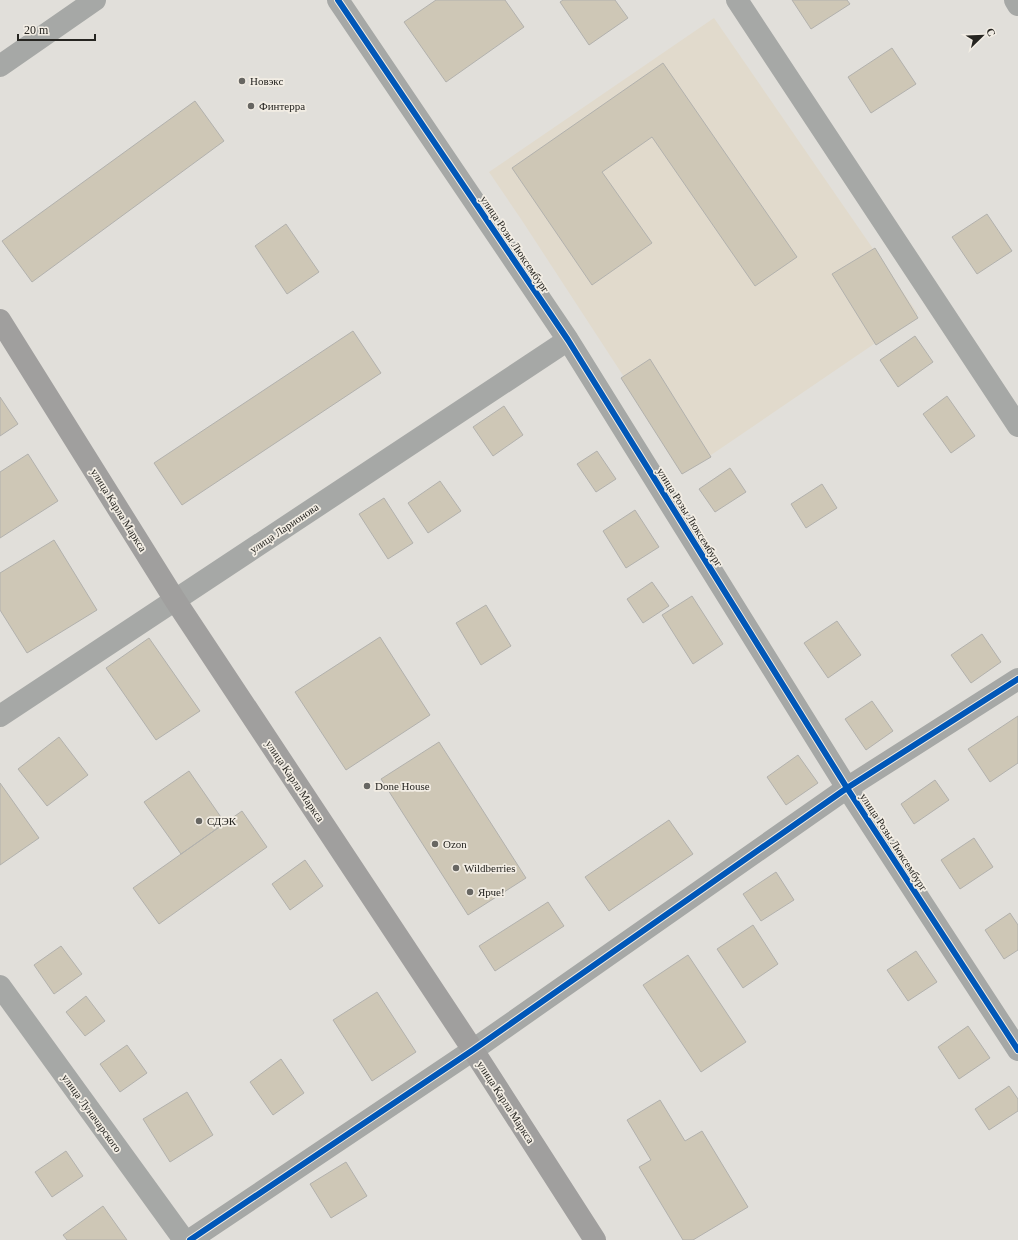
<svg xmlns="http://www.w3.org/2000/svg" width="1018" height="1240" viewBox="0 0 1018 1240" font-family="'Times New Roman',serif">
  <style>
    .industrial { fill: #e1dacc }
    .building { fill: #cec7b6; stroke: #b2b1ad }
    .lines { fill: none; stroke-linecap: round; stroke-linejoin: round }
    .minor { stroke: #a6a8a6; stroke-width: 22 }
    .major { stroke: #a09f9e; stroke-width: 22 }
    .cycleway-casing { stroke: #f2ede4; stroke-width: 8 }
    .cycleway { stroke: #0057b8; stroke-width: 6 }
    .poi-dot { fill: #676662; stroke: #f2ede4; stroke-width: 1.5 }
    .labels { text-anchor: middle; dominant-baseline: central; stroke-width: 3.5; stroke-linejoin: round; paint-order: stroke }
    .poi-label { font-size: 11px; fill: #262521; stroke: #f2ede4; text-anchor: start }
    .street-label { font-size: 11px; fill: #262521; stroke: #f2ede4 }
  </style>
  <rect width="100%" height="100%" fill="#e1dfda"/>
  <path class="industrial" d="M714,18l204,296 -232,158 -165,-253 -32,-47z"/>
  <path class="building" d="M436,0h69l19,27 -78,55 -42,-60z
    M563,0h52l13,18 -39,27 -29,-43z
    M792,0h55l3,4 -39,25z
    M892,48l24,36 -45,29 -23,-36z
    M663,63l134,194 -42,29 -103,-149 -50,35 50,71 -60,42 -80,-117z
    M195,101l29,40 -192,141 -30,-41z
    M987,214l25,37 -35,23 -25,-37z
    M286,224l33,48 -32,22 -32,-48z
    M875,248l43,70 -42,27 -44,-71z
    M353,331l28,42 -199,132 -28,-42z
    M915,336l18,26 -35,25 -18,-27z
    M650,359l61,98 -29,17 -61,-96z
    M947,396l28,40 -24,17 -28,-39z
    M0,397l18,27 -18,12z
    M504,406l19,29 -30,21 -20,-29z
    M597,451l19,28 -20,13 -19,-28z
    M28,454l30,47 -58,37v-66z
    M730,468l16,24 -31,20 -16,-23z
    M440,481l21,30 -33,22 -20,-30z
    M822,484l15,24 -31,20 -15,-24z
    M384,498l29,45 -25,16 -29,-45z
    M635,510l24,37 -33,21 -23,-37z
    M54,540l43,70 -70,43 -27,-43v-37z
    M652,582l17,24 -26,17 -16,-24z
    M692,596l31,48 -30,20 -31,-49z
    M486,605l25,41 -30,19 -25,-42z
    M837,621l24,34 -33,23 -24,-35z
    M982,634l19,28 -30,21 -20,-28z
    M380,637l50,78 -84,55 -51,-78z
    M149,638l51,73 -44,29 -50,-72z
    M872,701l21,30 -27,19 -21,-31z
    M1018,716v47l-28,19 -22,-33z
    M59,737l29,38 -41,31 -29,-37z
    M439,742l87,136 -58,37 -87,-136z
    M798,755l20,28 -32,22 -19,-28z
    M189,771l36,52 -44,31 -37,-52z
    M935,780l14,20 -35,24 -13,-20z
    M0,783l39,55 -39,27z
    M242,811l25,36 -108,77 -26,-36z
    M669,820l24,34 -84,57 -24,-34z
    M974,838l19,29 -33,22 -19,-29z
    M305,860l18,26 -33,24 -18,-26z
    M776,872l18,28 -33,21 -18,-27z
    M548,902l16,24 -69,45 -16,-25z
    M1010,913l8,12v25l-14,9 -19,-29z
    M753,925l25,39 -35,24 -26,-39z
    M61,946l21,28 -28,20 -20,-29z
    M916,951l21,31 -29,19 -21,-31z
    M688,955l58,87 -45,30 -58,-87z
    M377,992l39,60 -44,29 -39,-61z
    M86,996l19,25 -20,15 -19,-24z
    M968,1026l22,32 -31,21 -21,-32z
    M127,1045l20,28 -27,19 -20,-28z
    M281,1059l23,34 -31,22 -23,-33z
    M1009,1086l9,13v12l-29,19 -14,-21z
    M187,1092l26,43 -43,27 -27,-43z
    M660,1100l25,41 17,-10 46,76 -55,33h-10l-44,-73 12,-7 -24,-40z
    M66,1151l17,25 -31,21 -17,-25z
    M346,1162l21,34 -36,22 -21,-34z
    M103,1206l24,34h-60l-4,-5z"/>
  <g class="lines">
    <path class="minor" d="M338,0l230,340 279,448 171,262
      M737,0l281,426
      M1015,0l3,5
      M0,66l95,-66
      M0,716l568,-376
      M0,986l184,254
      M190,1240l283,-190 374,-262 171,-109"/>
    <path class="major" d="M0,320l175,280 298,450 122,190"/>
    <defs>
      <path id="cycleway" d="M338,0l230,340 279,448 171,262
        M190,1240l283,-190 374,-262 171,-109"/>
    </defs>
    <use href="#cycleway" class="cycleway-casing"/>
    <use href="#cycleway" class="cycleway"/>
  </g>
  <g class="poi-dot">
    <circle cx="242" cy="81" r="4"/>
    <circle cx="251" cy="106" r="4"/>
    <circle cx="367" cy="786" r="4"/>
    <circle cx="199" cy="821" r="4"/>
    <circle cx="435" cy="844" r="4"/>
    <circle cx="456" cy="868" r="4"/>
    <circle cx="470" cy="892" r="4"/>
  </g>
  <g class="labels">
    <g class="poi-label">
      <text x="250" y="81">Новэкс</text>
      <text x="259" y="106">Финтерра</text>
      <text x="375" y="786">Done House</text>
      <text x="207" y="821">СДЭК</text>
      <text x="443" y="844">Ozon</text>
      <text x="464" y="868">Wildberries</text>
      <text x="478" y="892">Ярче!</text>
    </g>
    <g class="street-label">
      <text transform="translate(515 244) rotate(56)">улица Розы Люксембург</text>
      <text transform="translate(119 510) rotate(58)">улица Карла Маркса</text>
      <text transform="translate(690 517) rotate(58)">улица Розы Люксембург</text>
      <text transform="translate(284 528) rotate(-34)">улица Ларионова</text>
      <text transform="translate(295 781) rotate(56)">улица Карла Маркса</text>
      <text transform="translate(894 842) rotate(57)">улица Розы Люксембург</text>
      <text transform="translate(506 1102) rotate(57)">улица Карла Маркса</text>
      <text transform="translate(92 1113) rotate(54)">улица Луначарского</text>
    </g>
  </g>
  <g transform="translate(982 36) rotate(67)" stroke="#f2ede4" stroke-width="3" paint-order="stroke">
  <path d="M0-3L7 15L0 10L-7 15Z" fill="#262521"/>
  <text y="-6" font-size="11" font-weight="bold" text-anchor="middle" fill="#262521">С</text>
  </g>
  <path d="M18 34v6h77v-6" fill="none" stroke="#262521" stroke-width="2"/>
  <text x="24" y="34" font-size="12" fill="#262521" stroke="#f2ede4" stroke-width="3" paint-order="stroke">20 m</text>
</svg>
